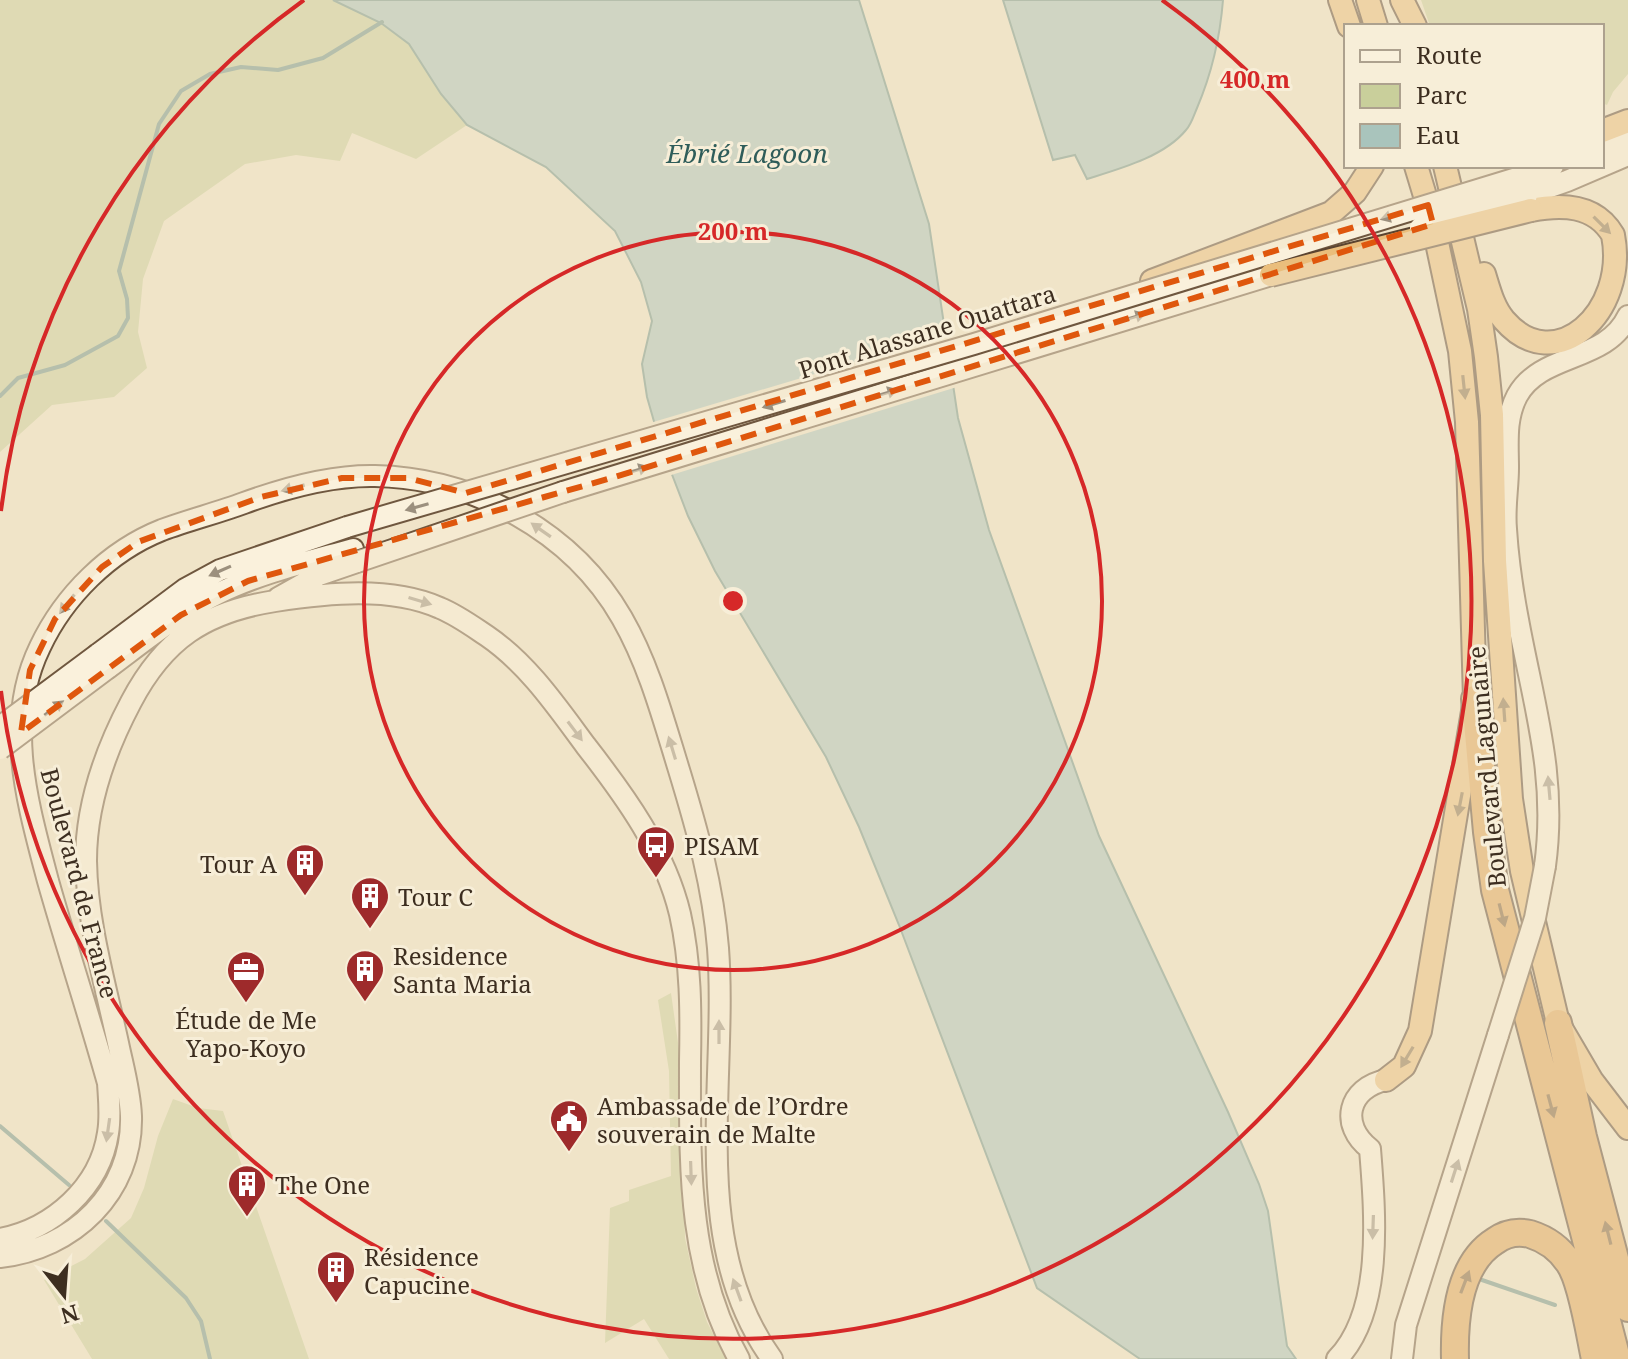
<svg xmlns="http://www.w3.org/2000/svg" width="1628" height="1359" viewBox="0 0 1628 1359" font-family="'Noto Serif',serif">
  <style>
    .green { fill: #c9cf9b }
    .water { fill: #a9c4bc; stroke: #6f938a; stroke-width: 2 }
    .pier { fill: #f0e4c8 }
    .lines { fill: none; stroke-linecap: round; stroke-linejoin: round }
    .stream { stroke: #6f938a; stroke-width: 4 }
    .secondary-casing { stroke: #6f573f; stroke-width: 24 }
    .trunk-casing { stroke: #5b4430; stroke-width: 26 }
    .motorway-casing { stroke: #5b4430; stroke-width: 30 }
    .secondary { stroke: #faf1dc; stroke-width: 20 }
    .trunk { stroke: #eabe7c; stroke-width: 22 }
    .motorway { stroke: #e0a458; stroke-width: 26 }
    .secondary-bridge-casing { stroke: #6f573f; stroke-width: 24; stroke-linecap: butt }
    .trunk-bridge-casing { stroke: #5b4430; stroke-width: 26; stroke-linecap: butt }
    .secondary-bridge { stroke: #faf1dc; stroke-width: 20 }
    .trunk-bridge { stroke: #eabe7c; stroke-width: 22 }
    .oneway { fill: #9c907e }
    .oneway2 { fill: #8b6f49 }
    .oneway3 { fill: #7e5d36 }
    .marked { fill: none; stroke: #df570d; stroke-width: 6; stroke-dasharray: 16 10; stroke-linejoin: round }
    .ring { fill: none; stroke: #d62828; stroke-width: 4 }
    .labels { text-anchor: middle; dominant-baseline: central; stroke-width: 6; stroke-linejoin: round; paint-order: stroke }
    .street-label { font-size: 24px; fill: #3d2e20; stroke: #f7eed8 }
    .poi-label { font-size: 24px; fill: #3d2e20; stroke: #f7eed8; text-anchor: start }
    .water-label { font-size: 26px; font-style: italic; fill: #2f5d5a; stroke: #f7eed8 }
    .centre { fill: #d62828; stroke: #f7eed8; stroke-width: 4 }
    .ring-label { font-size: 24px; text-anchor: middle; font-weight: bold; fill: #d62828; stroke: #f7eed8; stroke-width: 6; stroke-linejoin: round; paint-order: stroke }
  </style>
  <rect width="100%" height="100%" fill="#f0e4c8"/>
  <path class="green" d="M0,0h333l48,23 28,21 32,50 26,31 -51,34 -64,-26 -12,28 -44,-6 -51,9 -81,57 -21,58 -5,53 9,36 -33,29 -62,8 -52,47z
    M1421,0h207v74l-15,18 -6,13 -5,-2v-77h-172z
    M671,993l10,71 4,174 11,50 11,34 19,37h-57l-25,-40 -39,24 5,-135 19,-7v-11l42,-14 -2,-105 -11,-71z
    M173,1099l25,9 25,3 86,248h-217l-48,-79 41,-21 46,-41 13,-30 14,-52z"/>
  <path class="water" d="M333,0h526l70,224 29,194 31,112 110,306 129,276 31,72 9,27 19,135 9,13h-156l-103,-71 -138,-363 -40,-98 -33,-70 -111,-186 -27,-55 -27,-70 -14,-49 -5,-33 10,-43 -11,-39 -26,-51 -69,-64 -79,-42 -26,-31 -32,-50 -28,-21z
    M1003,0h220c-3,38 -11,73 -26,108 -3,7 -6,17 -11,22 -22,27 -67,39 -99,49l-12,-24 -22,5z"/>
  <path class="pier" d="M949,334l8,53 -289,89 -18,-53z"/>
  <g class="lines">
    <path class="stream" d="M0,396l18,-18 47,-13 53,-29 10,-18 -1,-19 -8,-28 40,-147 22,-33 29,-17 31,-7 37,3 45,-12 59,-36
      M0,1126l69,59
      M106,1221l80,77 15,23 9,38
      M1482,1280l73,25"/>
    <defs>
      <path id="secondary" d="M1602,148l26,-11
        M1520,177l33,-11
        M1527,195l40,-14 61,-26
        M563,492l708,-217
        M278,598l41,-23 38,-13
        M98,654l87,-65 35,-19 127,-43
        M108,668c35,-26 70,-55 109,-74 43,-21 90,-32 136,-45
        M1545,866c12,-88 -10,-156 -26,-241 -6,-31 -11,-64 -13,-96 -2,-21 2,-41 2,-61 0,-25 -3,-49 9,-72 24,-44 89,-33 111,-80
        M0,1239c53,-10 100,-52 108,-106 3,-17 1,-33 0,-50 -19,-68 -41,-135 -60,-202 -20,-77 -45,-158 -8,-234 24,-51 69,-96 122,-117 27,-10 55,-17 82,-27 41,-15 87,-28 131,-27 99,2 197,55 247,142 27,47 41,100 57,152 18,59 34,116 39,178 10,134 -31,294 54,411
        M0,1257c73,-8 133,-64 131,-141 -1,-25 -8,-49 -13,-73 -13,-60 -31,-121 -32,-182 0,-56 19,-110 45,-159 33,-63 74,-90 144,-101 52,-8 116,-15 165,7 17,7 32,18 47,28 41,28 70,71 99,110 39,50 79,105 94,168 11,49 11,98 10,148 0,102 -3,205 49,297
        M1337,1359c47,-48 38,-147 33,-210 -31,-24 -22,-61 16,-69
        M1402,1359l4,-34 92,-290"/>
      <path id="trunk" d="M1340,0l9,26
        M1368,0l8,26
        M1402,0l13,26
        M1602,131l26,-10
        M1445,166l34,143 7,48 6,58 3,146 16,238 11,72 36,152 34,58 36,47
        M1484,274c5,16 9,33 20,46 51,59 124,-8 109,-85 -18,-31 -52,-31 -82,-25
        M1152,281l179,-68 24,-21 17,-26
        M1386,1080l18,-14 16,-35 55,-332 -8,-277 -7,-71 -28,-132 -16,-53"/>
      <path id="motorway" d="M1475,699l12,133 8,58 122,469
        M1558,1023l25,114 45,171
        M1455,1359c-1,-40 3,-95 40,-118 11,-8 22,-10 35,-7 16,5 30,15 39,29 13,18 21,73 26,96"/>
    </defs>
    <use href="#secondary" class="secondary-casing"/>
    <use href="#trunk" class="trunk-casing"/>
    <use href="#motorway" class="motorway-casing"/>
    <use href="#secondary" class="secondary"/>
    <use href="#trunk" class="trunk"/>
    <use href="#motorway" class="motorway"/>
    <defs>
      <path id="secondary-bridge" d="M1420,228l107,-33
        M347,527l627,-183 546,-167
        M357,562l206,-70
        M0,727l98,-73
        M0,749l108,-81
        M1498,1035l37,-117 10,-52"/>
      <path id="trunk-bridge" d="M1271,275l260,-65"/>
    </defs>
    <use href="#secondary-bridge" class="secondary-bridge-casing"/>
    <use href="#trunk-bridge" class="trunk-bridge-casing"/>
    <use href="#secondary-bridge" class="secondary-bridge"/>
    <use href="#trunk-bridge" class="trunk-bridge"/>
  </g>
  <defs><path id="oneway-solid" d="M-6-.8H1V-3.2L6.5 0L1 3.2V.8H-6Z" transform="scale(2)"/></defs>
  <g class="oneway">
    <use href="#oneway-solid" transform="translate(1392 216) rotate(163)"/>
    <use href="#oneway-solid" transform="translate(1134 317) rotate(-17)"/>
    <use href="#oneway-solid" transform="translate(886 393) rotate(-17)"/>
    <use href="#oneway-solid" transform="translate(774 404) rotate(163)"/>
    <use href="#oneway-solid" transform="translate(637 470) rotate(-17)"/>
    <use href="#oneway-solid" transform="translate(293 488) rotate(165)"/>
    <use href="#oneway-solid" transform="translate(417 507) rotate(164)"/>
    <use href="#oneway-solid" transform="translate(541 530) rotate(-145)"/>
    <use href="#oneway-solid" transform="translate(220 571) rotate(156)"/>
    <use href="#oneway-solid" transform="translate(420 601) rotate(17)"/>
    <use href="#oneway-solid" transform="translate(67 604) rotate(128)"/>
    <use href="#oneway-solid" transform="translate(54 708) rotate(-37)"/>
    <use href="#oneway-solid" transform="translate(575 731) rotate(53)"/>
    <use href="#oneway-solid" transform="translate(672 748) rotate(-107)"/>
    <use href="#oneway-solid" transform="translate(1549 788) rotate(-95)"/>
    <use href="#oneway-solid" transform="translate(719 1032) rotate(-90)"/>
    <use href="#oneway-solid" transform="translate(108 1130) rotate(98)"/>
    <use href="#oneway-solid" transform="translate(1455 1171) rotate(-72)"/>
    <use href="#oneway-solid" transform="translate(691 1173) rotate(88)"/>
    <use href="#oneway-solid" transform="translate(1373 1227) rotate(92)"/>
    <use href="#oneway-solid" transform="translate(737 1290) rotate(-110)"/>
  </g>
  <g class="oneway2">
    <use href="#oneway-solid" transform="translate(1602 225) rotate(45)"/>
    <use href="#oneway-solid" transform="translate(1464 387) rotate(84)"/>
    <use href="#oneway-solid" transform="translate(1504 710) rotate(-94)"/>
    <use href="#oneway-solid" transform="translate(1460 804) rotate(101)"/>
    <use href="#oneway-solid" transform="translate(1407 1057) rotate(121)"/>
  </g>
  <g class="oneway3">
    <use href="#oneway-solid" transform="translate(1502 915) rotate(76)"/>
    <use href="#oneway-solid" transform="translate(1551 1106) rotate(75)"/>
    <use href="#oneway-solid" transform="translate(1608 1233) rotate(-104)"/>
    <use href="#oneway-solid" transform="translate(1465 1282) rotate(-69)"/>
  </g>
  <path d="M0 0H1628V1359H0ZM1428,205l5,19 -818,253 -367,104 -67,34 -160,118 9,-63 25,-51 47,-52 36,-25 123,-45 81,-19h66l58,15z" fill="#f0e4c8" fill-opacity=".55" fill-rule="evenodd"/>
  <path class="marked" d="M1428,205l5,19 -818,253 -367,104 -67,34 -160,118 9,-63 25,-51 47,-52 36,-25 123,-45 81,-19h66l58,15z"/>
  <g class="ring">
    <circle cx="733" cy="601" r="369"/>
    <path d="M1 511A738 738 0 0 1 304 0M1162 0A738 738 0 1 1 1 691"/>
  </g>
  <defs>
    <symbol id="bus-pin" viewBox="-11 -11 22 30"><path d="M0 17L-7.5 6A9.5 9.5 0 1 1 7.5 6Z" fill="#9e2a2b" stroke="#f7eed8"/><path d="M-5-6H5V4H4V6H2V4H-2V6H-4V4H-5ZM-3.5-4V0h7V-4ZM-3.5 1.2v1.5H-2V1.2ZM2 1.2v1.5H3.5V1.2Z" fill="#fff"/></symbol>
    <symbol id="building-pin" viewBox="-11 -11 22 30"><path d="M0 17L-7.5 6A9.5 9.5 0 1 1 7.5 6Z" fill="#9e2a2b" stroke="#f7eed8"/><path d="M-4-6H4V6H1V3H-1V6H-4ZM-2.5-4.3h1.7v1.8h-1.7ZM.8-4.3h1.7v1.8H.8ZM-2.5-1h1.7V.8h-1.7ZM.8-1h1.7V.8H.8Z" fill="#fff"/></symbol>
    <symbol id="office-pin" viewBox="-11 -11 22 30"><path d="M0 17L-7.5 6A9.5 9.5 0 1 1 7.5 6Z" fill="#9e2a2b" stroke="#f7eed8"/><path d="M-6-3h4V-5.5h4V-3h4V5H-6ZM-1-4.5V-3h2v-1.5ZM-6 0V1H6V0Z" fill="#fff"/></symbol>
    <symbol id="civic-pin" viewBox="-11 -11 22 30"><path d="M0 17L-7.5 6A9.5 9.5 0 1 1 7.5 6Z" fill="#9e2a2b" stroke="#f7eed8"/><path d="M-.6-6.5H3V-4.5H.6V-3L4-1V1h2V6H-6V1h2V-1L-.6-3ZM-1.2 2.5V6h2.4V2.5Z" fill="#fff"/></symbol>
  </defs>
  <g fill-rule="evenodd">
    <use href="#bus-pin" x="634" y="823" width="44" height="60"/>
    <use href="#building-pin" x="283" y="841" width="44" height="60"/>
    <use href="#building-pin" x="348" y="874" width="44" height="60"/>
    <use href="#building-pin" x="343" y="947" width="44" height="60"/>
    <use href="#office-pin" x="224" y="948" width="44" height="60"/>
    <use href="#civic-pin" x="547" y="1097" width="44" height="60"/>
    <use href="#building-pin" x="225" y="1162" width="44" height="60"/>
    <use href="#building-pin" x="314" y="1248" width="44" height="60"/>
  </g>
  <g class="labels">
    <g class="street-label">
      <text transform="translate(927 331) rotate(-17)">Pont Alassane Ouattara</text>
      <text transform="translate(1486 767) rotate(-95)">Boulevard Lagunaire</text>
      <text transform="translate(80 883) rotate(75)">Boulevard de France</text>
    </g>
    <g class="poi-label">
      <text x="684" y="845">PISAM</text>
      <text x="277" y="863" text-anchor="end">Tour A</text>
      <text x="398" y="896">Tour C</text>
      <text x="393" y="955">Residence<tspan x="393" dy="28">Santa Maria</tspan></text>
      <text x="246" y="1019" text-anchor="middle">Étude de Me<tspan x="246" dy="28">Yapo-Koyo</tspan></text>
      <text x="597" y="1105">Ambassade de l’Ordre<tspan x="597" dy="28">souverain de Malte</tspan></text>
      <text x="275" y="1184">The One</text>
      <text x="364" y="1256">Résidence<tspan x="364" dy="28">Capucine</tspan></text>
    </g>
    <g class="water-label">
      <text x="747" y="153">Ébrié Lagoon</text>
    </g>
  </g>
  <circle cx="733" cy="601" r="12" class="centre"/>
  <g class="ring-label">
    <text x="1255" y="88">400 m</text>
    <text x="733" y="240">200 m</text>
  </g>
  <rect x="1344" y="24" width="260" height="144" fill="#f7eed8" stroke="#ada18e" stroke-width="2"/>
  <rect x="1360" y="50" width="40" height="12" fill="#faf1dc" stroke="#ada18e" stroke-width="2"/>
  <text x="1416" y="64" font-size="24" fill="#3d2e20">Route</text>
  <rect x="1360" y="84" width="40" height="24" fill="#c9cf9b" stroke="#ada18e" stroke-width="2"/>
  <text x="1416" y="104" font-size="24" fill="#3d2e20">Parc</text>
  <rect x="1360" y="124" width="40" height="24" fill="#a9c4bc" stroke="#ada18e" stroke-width="2"/>
  <text x="1416" y="144" font-size="24" fill="#3d2e20">Eau</text>
  <g transform="translate(64 1295) rotate(163)" stroke="#f7eed8" stroke-width="6" paint-order="stroke">
  <path d="M0-6L14 30L0 20L-14 30Z" fill="#3d2e20"/>
  <text y="-12" font-size="22" font-weight="bold" text-anchor="middle" fill="#3d2e20">N</text>
  </g>
</svg>
